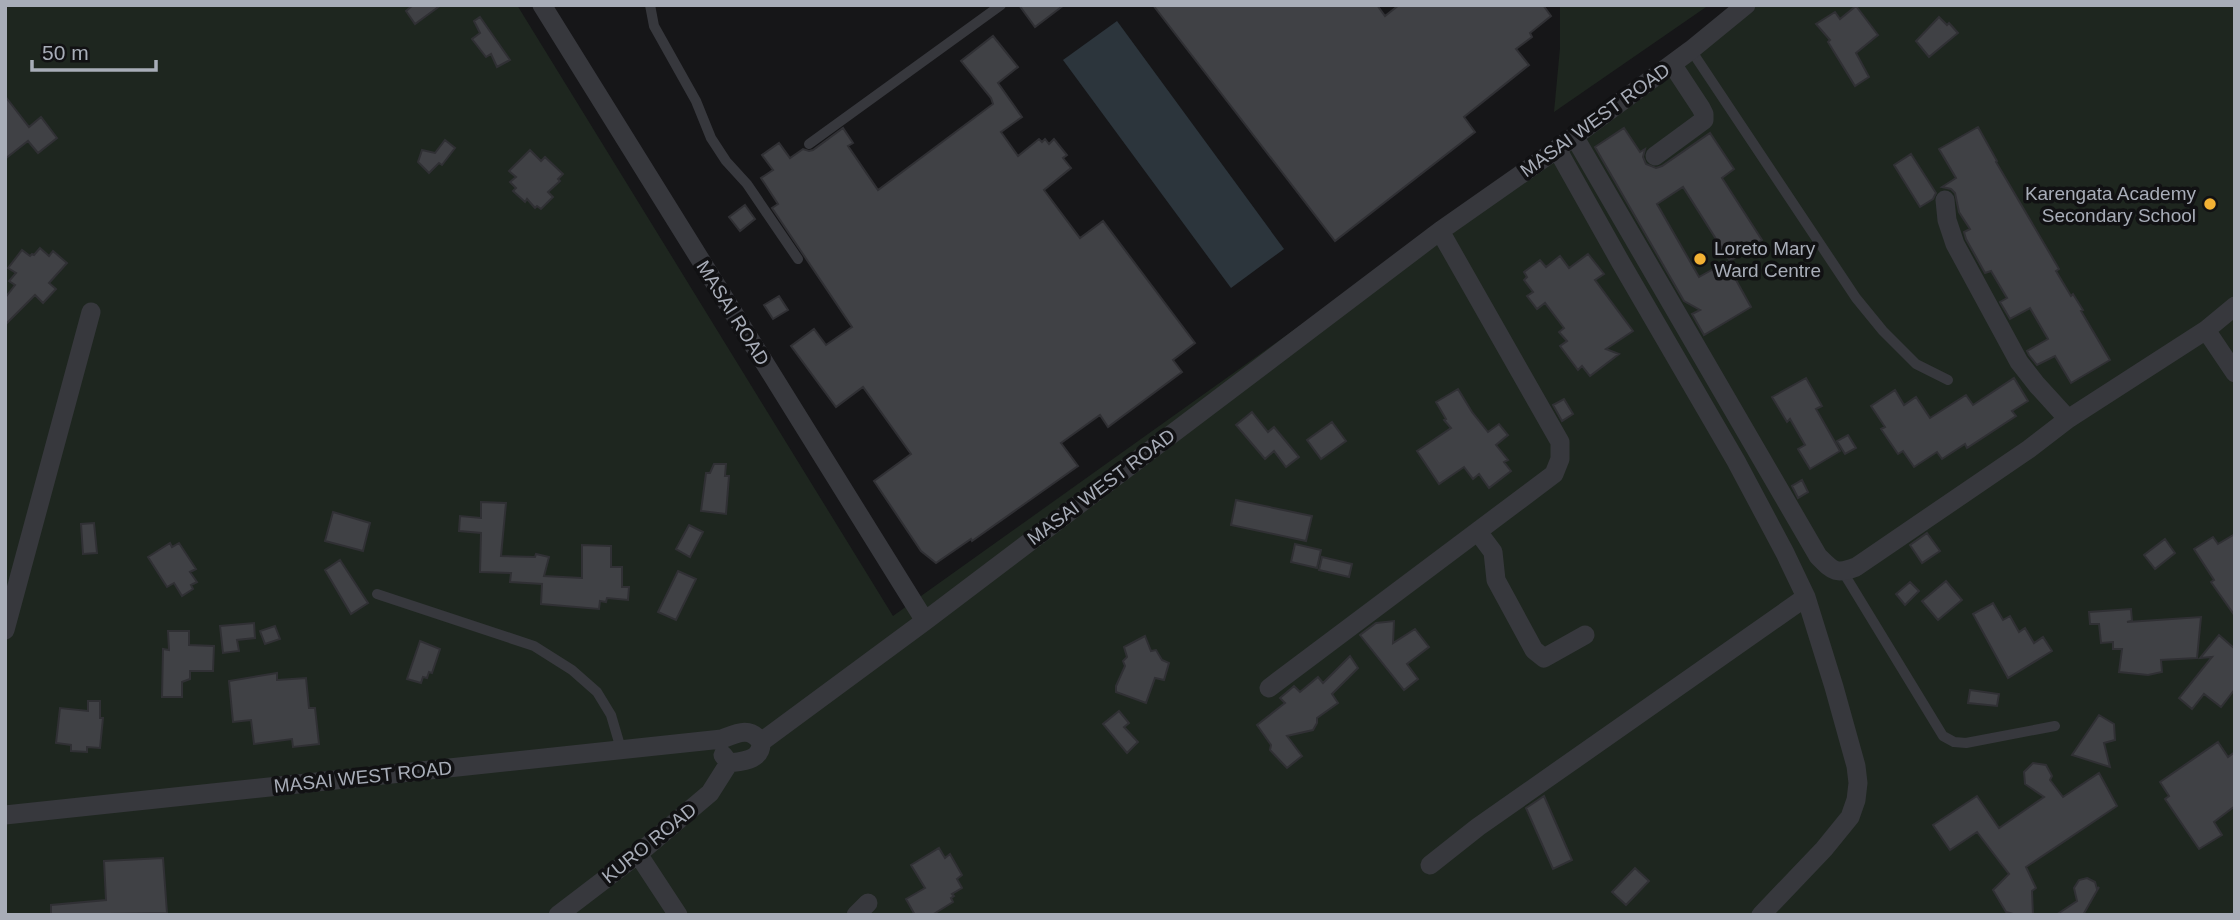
<svg xmlns="http://www.w3.org/2000/svg" width="2240" height="920" viewBox="0 0 2240 920" font-family="Arial,sans-serif">
  <style>
    .green { fill: #1e261f }
    .water { fill: #2c353c }
    .building { fill: #404145; stroke: #303034; stroke-width: 2 }
    .lines { fill: none; stroke-linecap: round; stroke-linejoin: round }
    .lane { stroke: #37383d; stroke-width: 10 }
    .street { stroke: #37383d; stroke-width: 19 }
    .poi-dot { fill: #f2b134; stroke: #111113; stroke-width: 2.5 }
    .labels { text-anchor: middle; dominant-baseline: central; stroke-width: 7; stroke-linejoin: round; paint-order: stroke }
    .street-label { font-size: 19px; fill: #a8adb8; stroke: #111113 }
    .poi-label { font-size: 19px; fill: #a8adb8; stroke: #111113; text-anchor: end }
  </style>
  <rect width="100%" height="100%" fill="#161618"/>
  <path class="green" d="M5,5h512l376,611 856,-611h486v910h-2230z
    M1560,5h149l-155,107 6,-64z"/>
  <path class="water" d="M1117,21l167,228 -53,39 -168,-228z"/>
  <path class="building" d="M413,5h28l-26,19 -9,-13z
    M1019,5h45l-29,22z
    M1153,5h224l8,11 14,-11h144l8,11 -21,17 2,4 -16,12 13,16 -65,52 11,15 -140,109z
    M1856,6l22,29 -22,18 13,24 -14,9 -27,-44 2,-2 -14,-16 19,-12 5,7z
    M480,17l30,43 -13,7 -6,-13 -5,3 -14,-18 8,-6 -6,-12z
    M1939,17l8,8 2,-2 9,10 -29,24 -13,-16z
    M993,36l25,31 -20,16 24,34 -21,15 17,24 21,-17 3,3 3,-3 4,5 5,-5 13,16 -4,3 8,10 -27,22 36,48 23,-17 92,122 -22,17 9,12 -74,55 -8,-12 -39,28 17,23 -106,75 -1,-2 -35,24 -15,-12 -47,-70 37,-27 -48,-67 -27,20 -45,-61 23,-17 12,16 26,-18 -80,-119 6,-4 -17,-26 12,-8 -11,-15 17,-12 11,15 13,-9 6,2 4,-1 30,-22 10,15 -5,3 30,44 115,-86 -2,-6 -30,-37z
    M5,96l24,31 12,-10 16,21 -19,15 -10,-12 -23,18z
    M1978,127l19,34 -1,1 63,107 -3,2 15,25 2,-2 10,16 -2,1 29,49 -39,23 -16,-27 -18,9 -8,-10 -2,-4 21,-12 -18,-31 -20,11 -10,-17 7,-4 -16,-27 -6,2 -19,-34 -2,-7 6,-3 -11,-17 -4,-19 -4,-4 -9,-2 14,-9 -17,-29z
    M1624,128l16,24 5,-3 -2,8 3,7 10,4 6,-2 48,-33 24,36 -12,9 40,62 -32,21 -47,-74 -26,17 42,73 27,-15 25,45 -47,28 -12,-21 8,-4 -16,-9 -89,-154z
    M445,140l10,8 -13,17 -3,-2 -10,10 -11,-11 4,-12 13,3z
    M530,150l11,11 4,-4 18,17 -5,5 2,2 -12,11 5,5 -12,12 -4,-3 -2,2 -8,-9 -2,3 -12,-11 3,-3 -6,-6 6,-5 -7,-6z
    M1911,154l25,39 -3,6 -13,8 -26,-42z
    M745,205l10,14 -15,12 -11,-14z
    M40,248l9,8 4,-5 14,12 -18,20 7,6 -13,14 -8,-8 -30,30v-27l10,-13 -6,-4 7,-8 -8,-5 14,-18 8,6 2,-2 2,1z
    M1588,254l16,20 -9,6 38,51 -27,18 13,5 -29,22 -8,-10 -4,4 -18,-24 7,-5 -8,-9 5,-4 -19,-25 -8,6 -10,-13 6,-4 -9,-12 3,-3 -3,-5 16,-12 6,7 14,-11 9,12z
    M779,296l9,14 -15,9 -9,-14z
    M1806,378l16,28 -6,3 24,42 -30,18 -12,-20 7,-4 -15,-26 -3,3 -15,-25z
    M2014,378l14,23 -16,10 4,5 -49,32 -2,-4 -23,15 -5,-7 -23,15 -11,-16 -5,3 -17,-25 4,-2 -14,-21 24,-16 9,15 12,-8 14,21 36,-23 7,10z
    M1458,389l14,23 16,20 11,-8 9,11 -12,10 12,15 -4,2 7,9 -22,17 -10,-14 -6,5 -9,-12 -25,17 -22,-33 34,-23 -7,-8 2,-1 -10,-17z
    M1564,399l9,15 -11,7 -9,-16z
    M1252,412l16,20 6,-5 25,30 -13,10 -12,-16 -9,8 -29,-34z
    M1332,422l14,19 -25,18 -14,-19z
    M1848,435l8,13 -11,6 -8,-13z
    M714,464h12l-1,12h4l-3,38 -25,-3 5,-38h4z
    M1802,480l6,12 -10,6 -6,-12z
    M1236,500l76,16 -6,25 -75,-16z
    M481,502l25,1 -5,53 34,1 1,-3 13,3 -5,19 38,2v-33l29,1v21h11v20h7l-1,13 -21,-2 -1,4 -6,-1 -1,8 -58,-5 1,-20 -32,-2 1,-9 -31,-1 1,-39 -22,-2 1,-15 21,2z
    M333,512l37,11 -7,28 -38,-10z
    M94,523l3,30 -14,1 -2,-30z
    M689,525l14,7 -13,25 -14,-8z
    M1927,533l13,18 -18,12 -12,-18z
    M2235,534v82l-24,-34 3,-2 -20,-31 19,-12 5,7z
    M2165,539l10,14 -20,16 -11,-14z
    M170,543l2,4 7,-4 17,26 -6,3 7,10 -6,3 2,4 -11,7 -8,-13 -7,4 -19,-30z
    M1295,544l26,6 -4,18 -26,-6z
    M1322,557l30,7 -3,13 -30,-7z
    M340,560l28,43 -17,11 -26,-44z
    M678,571l18,8 -20,41 -18,-8z
    M1946,581l16,19 -24,20 -16,-19z
    M1910,582l9,9 -14,14 -9,-11z
    M1993,603l10,17 7,-4 9,16 6,-4 9,15 9,-6 9,14 -44,27 -35,-64z
    M2131,609l1,12 -5,1 74,-5 -4,41 -36,2 1,12 -14,3 -29,-3 3,-23h-9v-7l-12,1 -2,-19h-9l-1,-12z
    M1394,621l-1,22 22,-14 14,18 -22,17 11,15 -14,11 -44,-55 16,-12z
    M254,623l1,15 -18,2 2,11 -16,2 -3,-27z
    M275,626l5,13 -15,5 -5,-13z
    M168,631h21v14l25,1 -1,25h-23v8l-8,3v15h-20l1,-48 6,1z
    M2219,635l16,14v40l-14,18 -17,-13 -12,15 -13,-11 33,-41 -12,1z
    M1145,636l6,15 5,-1 6,10 7,3 -5,17 -9,-2 -9,25 -30,-11v-6l9,-20 -2,-5 4,-4 -3,-10z
    M420,641l20,8 -8,24 -3,-1 -2,6 -4,-1 -2,6 -14,-4z
    M1350,656l8,12 -26,26 6,9 -21,15v5l-4,7 -26,6 15,20 -15,12 -17,-18 1,-5 -14,-20 28,-22 -5,-5 14,-12 6,6 18,-15 5,6z
    M277,673v7l29,-2 3,30h6l4,36 -26,3 -1,-8 -38,5 -3,-24 -18,2 -4,-41z
    M1970,690l29,4 -2,12 -29,-3z
    M88,701h12v17h3l-3,30 -13,-1v5l-16,-1v-6l-15,-2 4,-35 28,3z
    M1119,711l10,12 -5,4 14,15 -11,11 -24,-29z
    M2099,715l15,9 1,16 -11,3 6,24 -38,-12z
    M2218,742l10,15 7,-5v54l-21,16 8,13 -23,14 -34,-50 4,-3 -9,-14z
    M2033,763l13,2 6,11 -2,4 13,17 36,-24 18,33 -91,61 10,21 -4,3 1,24h-16l-11,-3 -13,-22 16,-16 -32,-42 -27,18 -17,-25 44,-29 22,32 45,-31 -19,-13 -1,-12z
    M1544,796l28,64 -19,9 -27,-61z
    M939,848l6,10 5,-4 12,21 -5,4 5,9 -10,6 2,2 -3,2 2,4 -21,13h-17l-9,-16 19,-11 -14,-23z
    M163,858l4,55 -116,2v-10l55,-5 -2,-39z
    M1635,868l14,13 -23,24 -14,-13z
    M2087,878l8,4 2,7 2,-2 -16,28h-27l21,-14 -3,-13 5,-8z"/>
  <g class="lines">
    <path class="lane" d="M650,5l4,21 42,75 15,37 15,23 21,23 51,75
      M1691,50l165,248 27,33 33,33 32,16
      M809,144l192,-139
      M1843,572l100,164 11,6 12,1 89,-17
      M377,594l157,52 38,24 25,22 14,23 10,34"/>
    <path class="street" d="M542,5l383,616
      M1574,136l244,420c15,15 17,19 38,11l173,-118 39,-30 138,-89 29,43
      M1557,149l64,114 115,198 49,92 21,44 28,90 22,79 2,17 -2,17 -6,17 -26,32 -63,66
      M1655,156l49,-36v-6l-3,-6 -29,-44
      M1945,200l2,20 8,24 64,118 18,23 31,34
      M2206,330l29,-24
      M1478,532l15,20 3,28 38,70 10,8 41,-23
      M5,630l86,-318
      M1269,688l285,-214 6,-15v-17l-120,-211
      M761,742l164,-121 515,-390 117,-82 134,-99 55,-45
      M723,755l6,8c15,-2 33,-3 32,-21
      M5,815l717,-76c15,-6 28,-13 39,3
      M638,854l40,61
      M1430,865l48,-38 328,-230
      M558,915l80,-61 72,-61 19,-30
      M856,915l12,-12"/>
  </g>
  <g class="poi-dot">
    <circle cx="2210" cy="204" r="7"/>
    <circle cx="1700" cy="259" r="7"/>
  </g>
  <g class="labels">
    <g class="street-label">
      <text transform="translate(1595 120) rotate(-36)">MASAI WEST ROAD</text>
      <text transform="translate(733 313) rotate(58)">MASAI ROAD</text>
      <text transform="translate(1101 487) rotate(-37)">MASAI WEST ROAD</text>
      <text transform="translate(363 777) rotate(-6)">MASAI WEST ROAD</text>
      <text transform="translate(649 843) rotate(-39)">KURO ROAD</text>
    </g>
    <g class="poi-label">
      <text x="2196" y="193">Karengata Academy<tspan x="2196" dy="22">Secondary School</tspan></text>
      <text x="1714" y="248" text-anchor="start">Loreto Mary<tspan x="1714" dy="22">Ward Centre</tspan></text>
    </g>
  </g>
  <rect width="2240" height="920" fill="none" stroke="#a8adb8" stroke-width="14"/>
  <path d="M32 60v10h124v-10" fill="none" stroke="#a8adb8" stroke-width="3.5"/>
  <text x="42" y="60" font-size="21" fill="#a8adb8" stroke="#111113" stroke-width="5" paint-order="stroke">50 m</text>
</svg>
